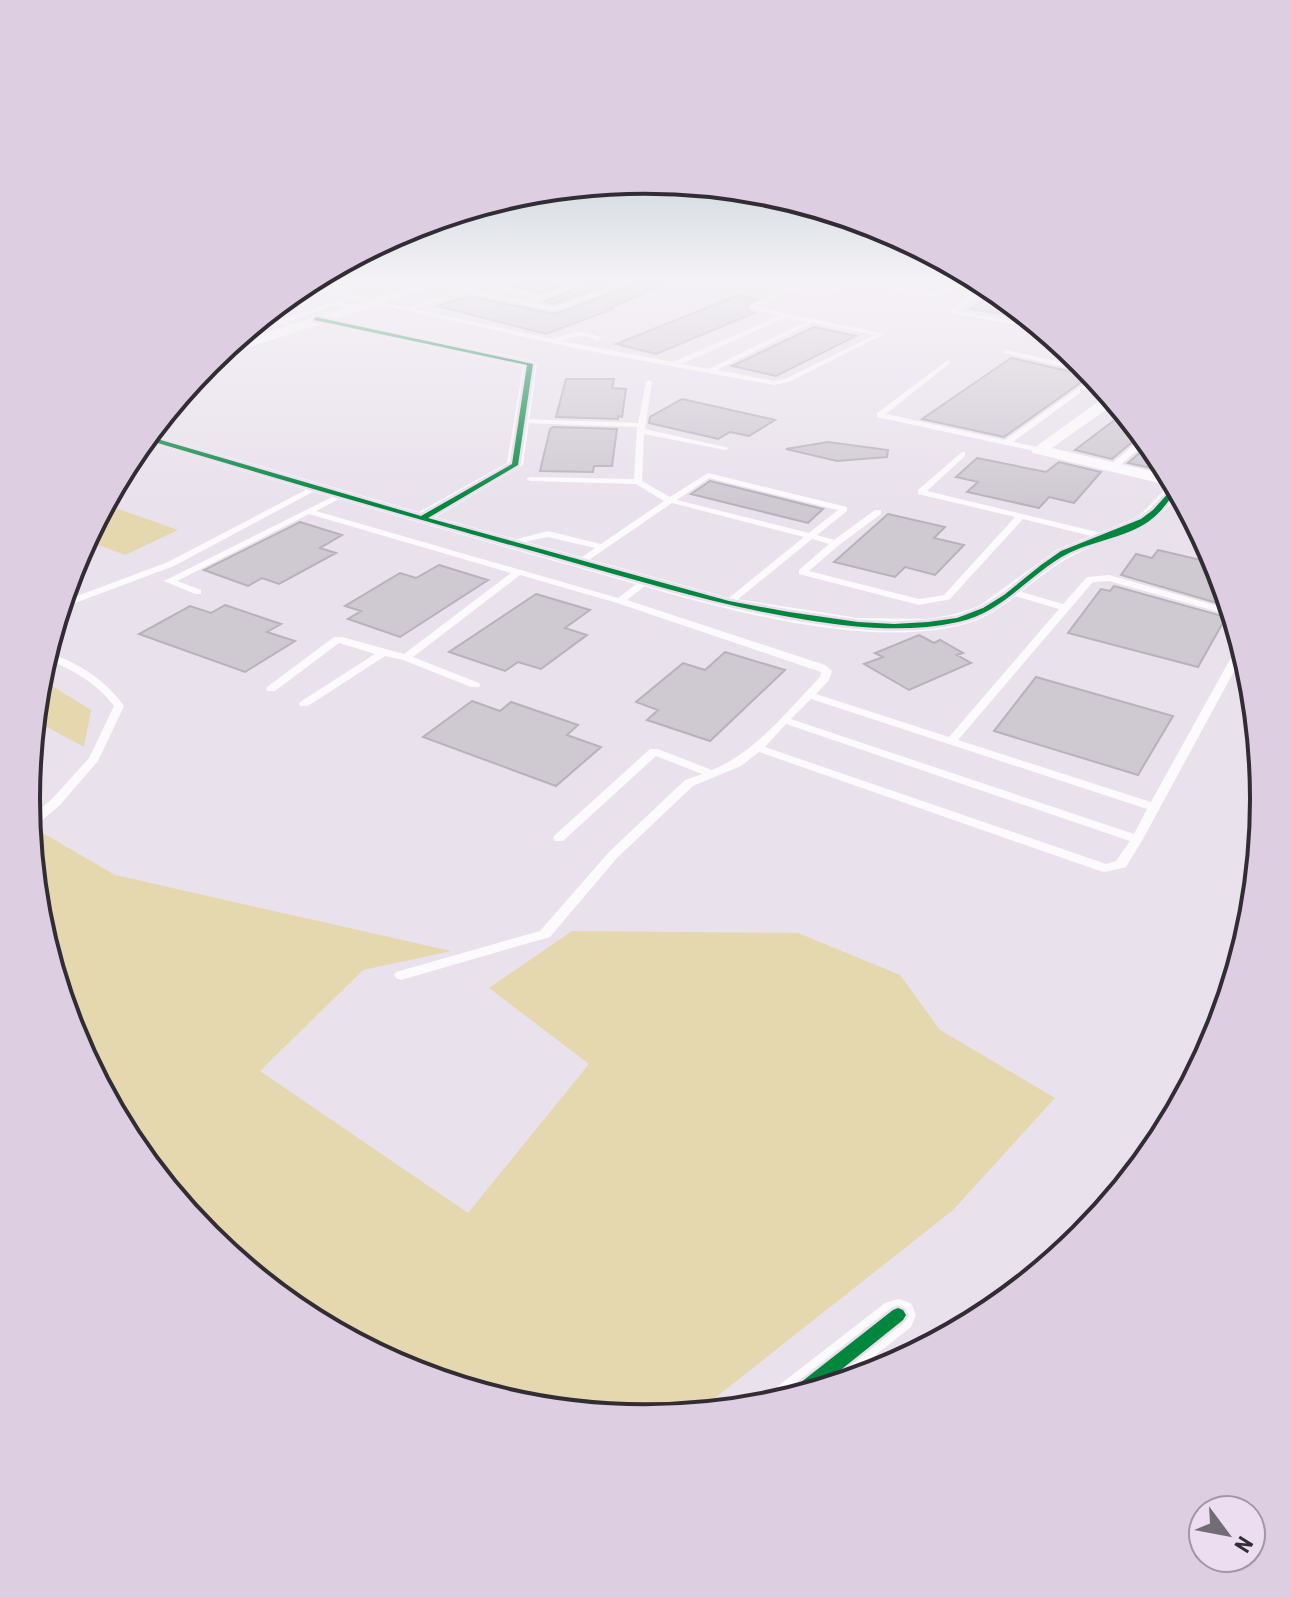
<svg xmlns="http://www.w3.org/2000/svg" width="1291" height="1598" viewBox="0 0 1291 1598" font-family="'Roboto Condensed',sans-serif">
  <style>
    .green { fill: #e5d8ae }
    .building { fill: #cfc9d2; stroke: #b8b2ba; stroke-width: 2 }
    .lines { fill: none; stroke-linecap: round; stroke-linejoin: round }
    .service { fill: #fcfafc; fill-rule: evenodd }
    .minor { fill: #fcfafc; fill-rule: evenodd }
    .cycleway-casing { stroke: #ecddf0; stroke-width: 5 }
    .cycleway { fill: #00873e; fill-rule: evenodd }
    .rim { fill: none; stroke: #322d34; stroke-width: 4 }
  </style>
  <rect width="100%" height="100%" fill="#e9e1ec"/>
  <path class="green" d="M104,504l74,26 -53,25 -40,-15z
    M38,677l53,33 -7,37 -50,-27z
    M29,825l86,50 336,76 -88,19 -103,101 208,142 121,-149 -100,-76 83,-57 226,2 102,42 40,55 115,68 -102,112 -257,203c-266,26 -518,-133 -623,-377 -13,-31 -27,-81 -35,-115 -7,-31 -6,-65 -9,-96z"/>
  <path class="building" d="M517,280h62l-38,13 -36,-9z
    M598,280h23l-67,24 -10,-2z
    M637,280h39l-67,28 4,1 -67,25 -109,-28 31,-10 87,18 80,-30z
    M998,291l35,28 -63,-10z
    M738,295l20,4 -12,7 2,5 6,2 -98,41 -40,-10z
    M814,327l42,9 -80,40 -44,-10z
    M1011,358l79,18 -86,61 -82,-18z
    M566,379h48l-2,9 14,1 -4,28 -4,-1v3l-62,-2z
    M682,399l93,21 -26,16 -19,-4 -12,7 -69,-16 1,-6z
    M1125,412l18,21 -31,26 -37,-9z
    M553,427l64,2 -5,37h-18l-1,6 -53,-1 10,-42z
    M828,442l60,8 -1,7 -50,4 -51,-12z
    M1151,443l10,12 9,17 -42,-9z
    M977,458l69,14 13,-10 42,10 -27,31 -25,-6 -10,11 -72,-16 11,-10 -22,-5z
    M710,481l113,28 -15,14 -117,-29z
    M888,514l57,13 -11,11 30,7 -29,30 -30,-8 -10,10 -61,-15z
    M300,522l42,13 -22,13 16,5 -57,31 -17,-6 -14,8 -44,-16z
    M1158,550l60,14 13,43 -110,-32 15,-21 16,4z
    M439,565l49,15 -88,57 -52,-18 13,-8 -16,-5 55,-33 16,5z
    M1114,586l112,31 -28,50 -130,-34 33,-44 9,2z
    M536,594l54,16 -25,18 22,7 -46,34 -23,-7 -13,9 -56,-19z
    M225,605l56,19 -14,8 28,9 -50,31 -106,-38 51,-28 21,7z
    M919,635l15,8 6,-3 23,13 -6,2 14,8 -62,27 -45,-26 19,-7 -8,-4z
    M725,652l60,18 -75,71 -63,-21 11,-10 -22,-8 47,-39 22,7z
    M1036,677l137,39 -35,59 -144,-44z
    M472,701l28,10 11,-9 67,23 -11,10 34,12 -45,39 -133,-49z"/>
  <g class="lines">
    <path class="service" d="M377,280h10l34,8 -3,2z
      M491,280h8l-26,10 53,11 9,-3 -41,-11 3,-2 44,11 46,-16h8l-62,23 21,4 75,-27 5,1 -80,30 -88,-19 -51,17 138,30 25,-8 24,6 -5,4c-9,-9 -24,-4 -36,0l112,21 105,-46 -29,-8 2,-3 36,-16 -43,-9h10l67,12 28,-9 -8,-3h12l83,13 28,-13h7l-34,17 -80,-13 -36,12 -28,-5 -37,16 128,27 -95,48 -15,3 -195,-36 -255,-57 -21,5 -33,12 6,-5 22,-7 -11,-2 4,-3 14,2 12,-3 -19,-4 4,-3 107,24zM785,318l20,4 -96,47 -28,-5zM812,323l63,12 -90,44 -11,2 -57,-11z
      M796,280h41l-17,5z
      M989,284l4,2 -36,25 72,12 6,-1 4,2 -10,3 -79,-14v-2z
      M336,301l22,6 -3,2 -19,-4 -50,17 10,3v2l-2,1 -17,-6z
      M1006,350l85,19 3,5 -90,-21 -1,-1z
      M948,360l3,2 -1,1 -64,51 119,26 90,-64 4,3 -86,63 29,6v4h-3l-162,-35v-4z
      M649,380l3,2 -7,47 84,19 -4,2 -81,-16 -2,47 28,16 38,-24 139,34v4l-30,24 17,5 41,-30h6v4l-42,31 -30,26 110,28 25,-4 71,-78 -97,-23v-4l44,-38h3v4l-38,35 183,44 1,2 -4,3 -84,-21 -73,80 -3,1 -28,5 -120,-31v-4l30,-26 -17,-5 -81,66h-6v-4l79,-64 -132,-34 -89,61 -3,1 -5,-3 20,-14 -47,-11 -38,8v-4l38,-10 53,13 63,-43 -28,-17 -106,-3 -4,-2 4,-2 104,2 3,-52 -115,-4 -4,-2 4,-2 116,4 8,-41zM709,478l129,32 -29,23 -132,-33z
      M1144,436l5,4 -33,29h-6v-4z
      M313,486l7,2 -146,78 -115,43 2,-7 107,-40z
      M340,493h3v4l-27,14 302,87 26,-20h6v4l-23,18 198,65 7,6 -3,9 -13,14 133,43 110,-128 -47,-14v-4h6l45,13 24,-27 22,-2 123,35 1,6 -124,-35 -16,1 -135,158 193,62 88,-159 3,-1 3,9 -102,188 -17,28 -21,5 -5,-1 -341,-119 -18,14 -48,20 -76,72 -67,79 -149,43 -5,-2 -2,-3 2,-3 144,-41 69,-79 76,-72 17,-6 -46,-18 -93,85h-8l-2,-3 2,-3 95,-86h8l54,21c44,-18 75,-59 108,-93l1,-5 -204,-69 -97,-28 -107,82 66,26 1,2 -1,2h-8l-68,-27 -18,-4 -77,50h-8l-1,-2 1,-2 75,-48 -36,-11 -64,48h-8l-1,-2 1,-2 67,-50h8l62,17 107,-81 -202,-59 -132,67 24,9v4h-6l-31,-13zM811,699l336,110 -13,25 -343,-115zM786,724l344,117 -14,20 -10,3 -341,-117z
      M46,652c31,10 59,27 78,54l-26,55 -38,44 -27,23 -4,1 -1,-10 24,-20 37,-41 25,-52c-18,-24 -43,-37 -70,-48z"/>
    <path class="minor" d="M435,280h17l-117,39 195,41 7,4 -14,101 -87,52 294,81 128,20 70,1 27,-5 24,-8 79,-57 80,-32 29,-30 5,-1 -139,-33 -2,-3 78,-56 8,8 -65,46 120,28 9,16c-37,48 -59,39 -107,63 -41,20 -66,58 -112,70 -117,29 -293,-33 -408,-64 -138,-39 -275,-79 -412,-120l8,-7 269,78 88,-49 16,-96 -202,-43 -97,31h-9l11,-10z
      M898,1299l13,4 5,12 -5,12 -72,57 -64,20 -2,-5 5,-13 107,-83z"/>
    <defs>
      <path id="cycleway" d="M316,317l217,47 -15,101 -90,53 301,83 60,11 69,10 36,2 34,-2 29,-4 26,-10 21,-13 37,-30 20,-14 80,-32 12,-9 18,-20 5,1c-7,9 -14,20 -23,27 -23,19 -57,22 -84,35 -41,21 -64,59 -111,69 -50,11 -101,6 -151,-2 -83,-13 -164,-38 -246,-61 -139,-38 -278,-79 -417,-120l3,-3 274,80 91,-52 15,-99 -213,-45z
        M898,1308l5,2 3,5 -3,5 -91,73 -27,8 1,-7 107,-84z"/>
    </defs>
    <use href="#cycleway" class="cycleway-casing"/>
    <use href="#cycleway" class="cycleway"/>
  </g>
  <linearGradient id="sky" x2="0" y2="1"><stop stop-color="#9bb5ba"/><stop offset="0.56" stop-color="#f5f2f6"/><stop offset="1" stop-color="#f5f2f6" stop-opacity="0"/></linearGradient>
  <rect width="1291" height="503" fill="url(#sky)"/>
  <path d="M0 0H1291V1598H0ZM40 799a605 605 0 1 1 1210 0a605 605 0 1 1-1210 0Z" fill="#ddcfe1" fill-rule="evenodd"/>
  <path class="rim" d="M40 799a605 605 0 1 1 1210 0a605 605 0 1 1-1210 0Z"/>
  <g transform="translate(1227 1534) rotate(122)"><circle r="38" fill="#ecddf0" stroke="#a297a5" stroke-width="2"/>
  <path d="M0-6L14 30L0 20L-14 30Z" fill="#726c74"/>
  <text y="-12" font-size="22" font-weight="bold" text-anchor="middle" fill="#322d34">N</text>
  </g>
</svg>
